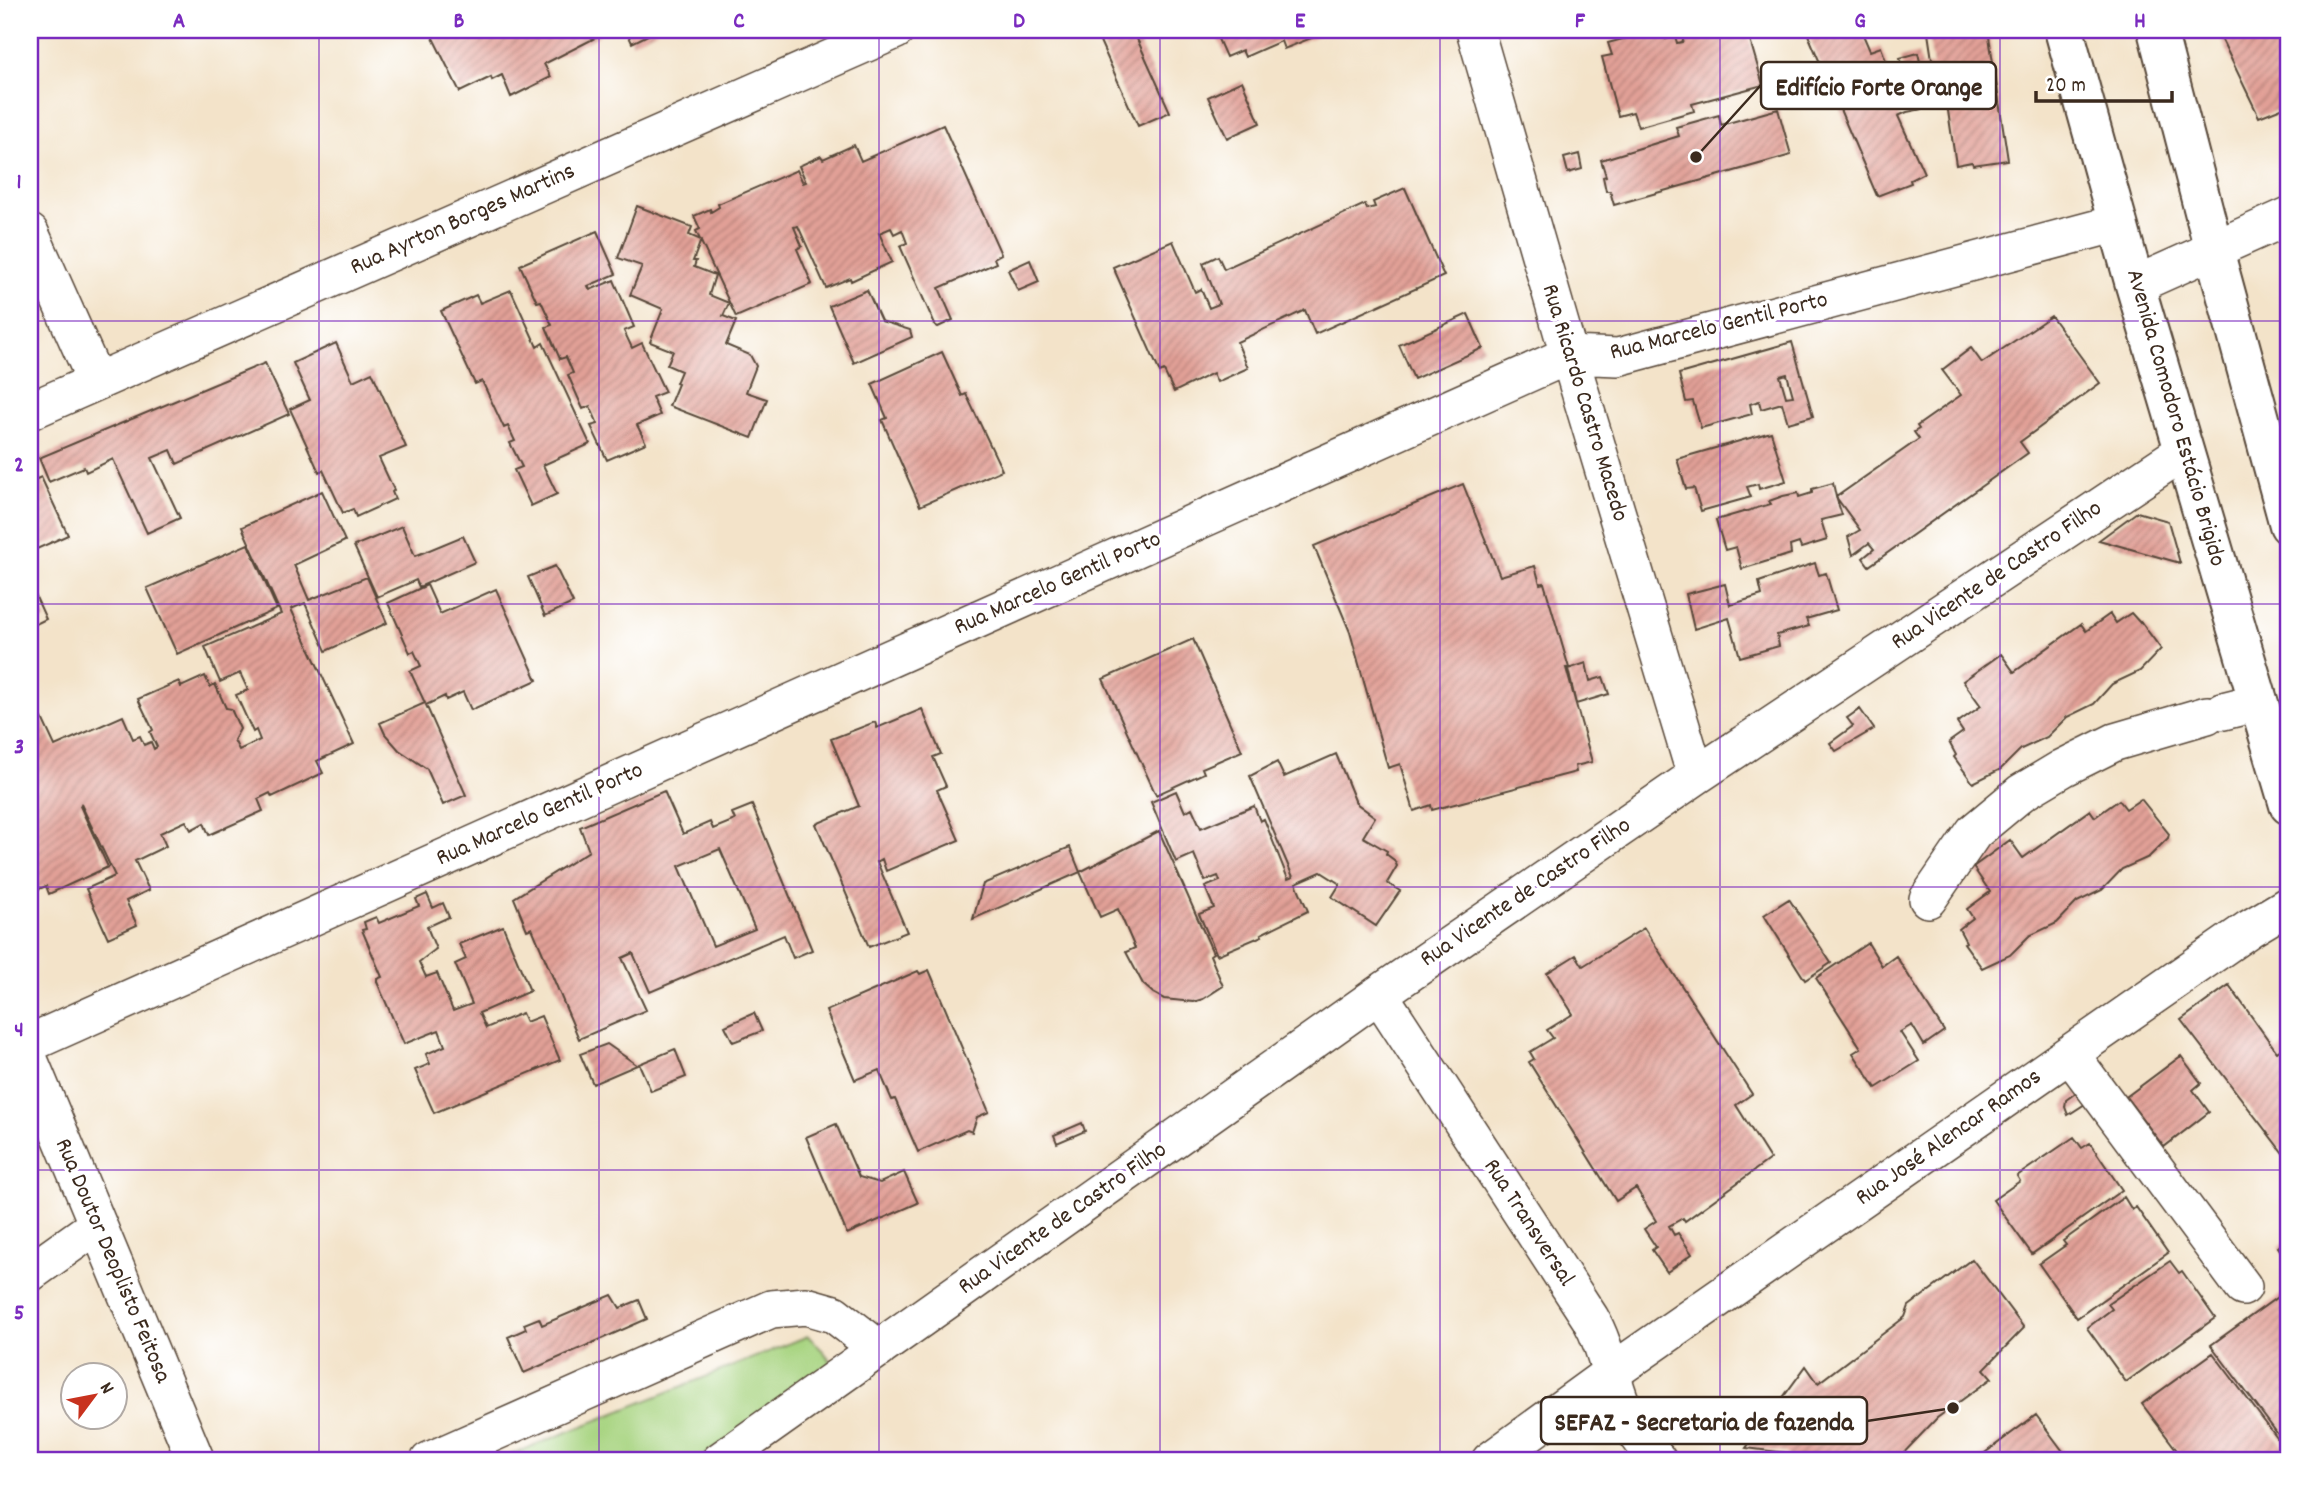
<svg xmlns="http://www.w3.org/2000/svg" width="2319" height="1491" viewBox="0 0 2319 1491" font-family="Dekko,sans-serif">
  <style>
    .park { fill: #a8d481; stroke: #727f50; stroke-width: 2 }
    .building { fill: url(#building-hatch); fill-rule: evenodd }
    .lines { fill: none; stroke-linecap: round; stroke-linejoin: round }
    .minor-casing { stroke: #574638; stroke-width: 40 }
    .secondary-casing { stroke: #574638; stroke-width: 42 }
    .minor { stroke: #fff; stroke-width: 37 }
    .secondary { stroke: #fff; stroke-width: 38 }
    .grid { fill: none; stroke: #7b2cbf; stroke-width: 2; stroke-opacity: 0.55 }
    .labels { text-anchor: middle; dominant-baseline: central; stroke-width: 7; stroke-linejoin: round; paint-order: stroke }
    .street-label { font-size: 24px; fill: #3b2a1e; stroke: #fff }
    .leader { fill: none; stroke: #3b2a1e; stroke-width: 2.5 }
    .callout-dot { fill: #3b2a1e; stroke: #fff; stroke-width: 2.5 }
    .callout { fill: #fff; stroke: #3b2a1e; stroke-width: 2.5 }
    .callout-label { font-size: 26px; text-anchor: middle; font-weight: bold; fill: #3b2a1e }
    .neatline { fill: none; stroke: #7b2cbf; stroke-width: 2.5 }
    .grid-label { font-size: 23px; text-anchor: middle; font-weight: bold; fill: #7b2cbf }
  </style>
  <defs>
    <pattern id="building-hatch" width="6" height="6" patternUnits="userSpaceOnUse" patternTransform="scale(1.75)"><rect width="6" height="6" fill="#e2a097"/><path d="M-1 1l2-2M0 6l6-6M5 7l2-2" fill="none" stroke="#b8837b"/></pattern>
  </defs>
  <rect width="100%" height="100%" fill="#fff"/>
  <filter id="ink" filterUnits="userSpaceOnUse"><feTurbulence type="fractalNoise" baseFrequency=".0143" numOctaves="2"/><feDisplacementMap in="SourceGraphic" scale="14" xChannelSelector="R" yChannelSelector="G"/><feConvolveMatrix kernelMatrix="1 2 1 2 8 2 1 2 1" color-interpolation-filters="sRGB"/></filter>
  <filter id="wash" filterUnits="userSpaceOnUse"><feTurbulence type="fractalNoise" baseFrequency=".00686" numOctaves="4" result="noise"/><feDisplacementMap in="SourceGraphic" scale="28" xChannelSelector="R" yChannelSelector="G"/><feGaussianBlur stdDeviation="1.57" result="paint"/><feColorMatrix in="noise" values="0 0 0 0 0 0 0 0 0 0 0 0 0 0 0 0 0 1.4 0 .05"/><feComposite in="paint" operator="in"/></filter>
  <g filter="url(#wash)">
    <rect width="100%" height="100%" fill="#f3e3c9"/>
    <path class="park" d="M808,1336l15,15 13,16 -140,94h-201z"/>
    <g id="blocks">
      <path class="building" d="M429,30h167l3,6 -55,28 7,13 -40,20 -9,-22 -10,5 -1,-3 -31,15z
        M626,30h32l-26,13z
        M1095,30h38l37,82 -32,14z
        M1214,30h117l-47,19 -3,-8 -36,16 -3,-7 -16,7z
        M1656,30h8l2,9 9,-3 2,7 5,-1 4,-8 21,-4h40l16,55 -71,19 2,7 -56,16 -5,-15 -15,4 -16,-59 10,-2 -4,-12z
        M1806,30h55l9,21 11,-4 11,30 12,-4 -4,-15 18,-5 3,13h12l-5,-33 8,-1v-2h52l20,130 -35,5 -1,-3 -16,3 -9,-61 -40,8 -9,4 26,57 -14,7 1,3 -34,13z
        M2239,30h50v75l-30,12 -38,-79z
        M1242,81l18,42 -33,15 -19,-41z
        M1778,109l13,46 -177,50 -4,-14h-4l-3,-14 3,-1 -5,-16 78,-24 -3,-9 43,-12 2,10z
        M943,125l58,129 -7,4 2,5 -57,25 14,32 -15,7 -3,-2 -35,-79 7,-3 -5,-13 -8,4 -3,-6 -12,5 13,29 -41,19 -1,-3 -24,10 -28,-62 -4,1 8,19 -5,3 15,35 -76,33 -40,-86 4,-2 -6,-13 16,-7 1,3 8,-5 -1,-3 79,-34 6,13 3,-1 -7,-16 22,-10 2,3 31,-14 7,16z
        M1579,154l3,15 -14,4 -4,-15z
        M1405,188l39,88 -129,58 -10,-24 -68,32 11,26 -31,14 -4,-9 -39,19 -10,-21 -4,2 -47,-106 60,-26 22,51 6,-3 8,19 10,-4 -16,-41 15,-7 6,13 141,-65 2,5 8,-2 -2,-5z
        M637,206l55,21 -3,8 12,5 -8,21h3l-2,6 21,8 -6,20 20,8 -6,13 13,5 -10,24 24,10 6,11 -10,26 21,7 -15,39 -83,-32 9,-22 -2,-1 5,-12 -14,-6 6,-14 -23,-9 13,-33 -33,-14 12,-29 -24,-8z
        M597,231l19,43 -28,12 2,4 24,-10 20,47 -10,4 8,17 10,-5 23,49 -13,5 8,18 -23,10 9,18 -39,17 -16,-34 7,-2 -8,-18 -7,3 -15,-34 5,-2 -7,-16 -6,2 -14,-32 6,-2 -11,-24 -4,1 -17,-37z
        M1030,260l9,22 -21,9 -10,-21z
        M511,290l26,57 6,-4 47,101 -47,21 14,29 -26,12 -17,-36 8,-3 -12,-24 5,-2 -7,-15 -4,2 -22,-47 -7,3 -34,-73 35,-16 4,8z
        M867,290l14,31 29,9 2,7 -58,26 -25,-57z
        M1468,314l15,34 -69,31 -15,-34z
        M2051,316l49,67 -80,59 8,11 -159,113 -6,-8 11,-9 -5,-6 -16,12 -5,-18 12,-7 -24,-33 6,18 -21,5 6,20 -26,8 -2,-5 -9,3 1,8 -49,15 -6,-22 -11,3 -9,-30 55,-16 -2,-3 14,-5 15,-3 1,4 13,-4v-4l21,-6 3,14 83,-58 -5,-7 5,-3 -2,-3 44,-31 -19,-25 29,-22 11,15z
        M1792,342l21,74 -25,7 -6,-20 -21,6 -2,-8 -9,3 2,10 -51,14 -8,-27 -7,1 -7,-28zM1787,374l6,22 -7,1 -6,-21z
        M336,343l17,38 19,-9 34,75 -27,11 15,32 -2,2 3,7 -39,18 -3,-8 -10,4 -20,-43 -4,2 -29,-63 20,-9 -17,-37z
        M942,352l20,44 4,-2 36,76 -82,36 -38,-86 5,-2 -15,-34z
        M265,363l24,51 -112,50 -6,-14 -19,8 28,60 -33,15 -34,-74 -27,13 -2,-5 -35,15 -10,-24z
        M1771,432l15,49 -27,8 -1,-5 -11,3 4,10 -50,14 -7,-23 -8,1 -9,-30z
        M41,477l27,58 -38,17v-70z
        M1463,484l37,92 35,-10 5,18 4,-1 25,85h-3l26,94 -17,4 1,6 -144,38 -1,-5 -17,6 -14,-47 -12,4 -38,-136 -36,-86z
        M322,491l23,50 -51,24 15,35 58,-23 20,46 -61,28 -21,-48 -14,6 63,135 -37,17 6,12 -51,24 -2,-4 -12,6 5,12 -54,24 -5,-12 -13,7 -5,-9 -26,12 6,13 -31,15 14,29 -23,11 11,24 -29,13 -22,-49 29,-13 -34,-72 -1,2 28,61 -59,27 -3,-8 -16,7v-170l12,-5 13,28 68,-30 10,23 7,-3 4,9 7,-3 3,7 3,-2 -7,-15 3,-2 -15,-31 41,-18 2,6 24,-11 5,11 5,-3 11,24 5,1 9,20 -6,11 5,10 21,-10 -4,-10 -3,2 -17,-37 12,-5 -8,-17 -20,9 -15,-35 76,-33 -39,-87z
        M2137,512l31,9 12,42 -81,-23z
        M402,526l13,30 48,-20 12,26 -56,25 -3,-7 -39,17 -23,-51z
        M248,544l29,65 -100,45 -30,-66z
        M1815,563l4,12 7,-2 11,37 -31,9 3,7 -32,9 2,11 -39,11 -11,-39 -35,11 -8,-35 39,-10 5,21 32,-10 -3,-13z
        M555,566l18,37 -28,13 -17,-39z
        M30,584l16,35 -16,8z
        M427,585l13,29 56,-25 41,91 -66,30 -8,-18 -17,8 -1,-4 -19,9 40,90 -23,10 -16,-36 -28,-19 -14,-16 -5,-11 45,-20 -15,-32 11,-5 -7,-15 -4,2 -22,-50z
        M2131,613l9,10 1,-1 20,27 -21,22 -28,13 -18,20 -27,13 -20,20 -26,12 -20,20 -28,14 -19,-26 2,-2 -7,-13 14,-10 -6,-9 24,-17 -18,-25 38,-27 13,18 67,-48 5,7 24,-17 6,9z
        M1193,639l49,112 -40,17 2,5 -48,22 -53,-116z
        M1586,663l4,18 13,-4 6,17 -33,10 -8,-35z
        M922,709l19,45 -8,3 13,29 -9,4 22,50 -73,31 -4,-12 -5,3 30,70 -38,15 -53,-123 43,-18 -28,-67 44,-17 2,6z
        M1860,709l14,20 -38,22 -6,-8 23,-17 -6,-8z
        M1336,754l20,49 19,14 -12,20 24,14 -1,3 8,6 3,6 -10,17 13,8 -24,35 -44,-29 8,-13 -19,-12 -25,11 12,28 -47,23 1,2 -45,19 -18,-41 15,-6 -9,-21 15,-6 -2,-5 -13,5 -11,-27 -18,8 -25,-60 25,-11 9,21 7,-4 9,20 53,-22 6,15 4,-2 24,60 5,-2 -43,-101 27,-14 7,15z
        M664,791l19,43 27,-12 3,7 22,-9 -3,-7 20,-8 60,145 -19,8 -9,-23 -134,57 -17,-39 -11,5 24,52 -67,29 -47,-111 -5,2 -13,-32 75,-47 -9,-24zM720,849l35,80 -42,17 -34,-80z
        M2141,799l28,35 -1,4 -19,19 -27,12 -20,21 -25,12 -20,21 -28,13 -19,19 -28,13 -18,-25 2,-1 -7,-13 14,-11 -6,-9 23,-17 -17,-25 37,-27 13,18 67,-48 5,7 24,-17 7,9z
        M1159,831l54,122 -3,2 13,31 -20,13 -10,3 -29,-3 -11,-6 -10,-9 -17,-32 9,-4 -17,-39 -18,8 -20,-45 -107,47 10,-35 87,-37 10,25z
        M427,894l6,14 10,-5 6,14 -22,10 9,22 -17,13 7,15 11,-4 16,38 19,-7 -17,-40 11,-5 -7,-15 44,-18 27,65 -51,22 7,15 36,-15 4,9 15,-6 19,44 -126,53 -19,-43 15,-6 -4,-10 19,-8 -6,-16 -35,14 -27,-62v-3l5,-2 -20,-47 4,-1 -2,-7 12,-5 3,6 40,-17 -3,-7z
        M1789,899l42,64 -26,17 -41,-65z
        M1644,928l108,166 -16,11 34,54 -85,62 -2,-3 -14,8 5,9 4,-2 14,21 -25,18 -15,-22 4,-3 -12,-18 12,-8 -20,-33 -20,13 -87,-139 5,-3 -4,-7 23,-14 -6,-8 26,-16 -26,-41 29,-18 7,11z
        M1868,943l14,23 14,-10 48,75 -20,14 -12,-20 -12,7 19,29 -43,27 -23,-35 8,-5 -45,-70z
        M929,970l60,142 -12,5 -5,15 -5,-2 -49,22 -23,-53 -3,1 -13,-30 -24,10 -29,-69 92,-40 2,3z
        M2229,985l48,67 12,-9v118l-108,-141z
        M754,1013l8,18 -29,11 -8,-16z
        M607,1044l30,21 -44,19 -13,-30z
        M675,1049l11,28 -35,14 -12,-27z
        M2181,1056l20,27 -8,7 16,22 -45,35 -38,-50z
        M2077,1092l8,12 -17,11 -3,-8 1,-7z
        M1082,1123l3,8 -28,12 -3,-8z
        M836,1124l23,53 21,6 24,-11 14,31 -71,31 -41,-97z
        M2074,1137l8,11 8,-5 32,47 -90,64 -39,-54 27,-19 -3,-5z
        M2124,1197l8,13 4,-3 32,46 -91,65 -38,-54 27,-19 -3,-4z
        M2289,1239v24l-11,-16z
        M1972,1259l52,69 -40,41 8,9 -55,40 -41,43h-104l-6,-8 -40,-5 60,-82 12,17 87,-66 4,-11z
        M2170,1261l9,12 3,-2 33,47 -89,64 -39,-54 25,-19 -4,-5z
        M2283,1293l6,8v148l-78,-104z
        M612,1295l8,13 19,-8 8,19 -123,54 -16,-36 18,-8 -2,-5 15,-6 3,7z
        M2213,1353l76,101v7h-104l-43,-57z
        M2036,1415l29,39 -11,7h-80z"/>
    </g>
  </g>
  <g filter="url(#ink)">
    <use href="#blocks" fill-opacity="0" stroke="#574638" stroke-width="2"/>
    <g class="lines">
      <defs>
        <path id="minor" d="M1475,30l94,325 127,421
          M30,233l66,148
          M2135,285l154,-69
          M30,411l866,-381
          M2223,711l36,-9
          M1928,899l46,-67 47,-39 42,-25 52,-26 92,-27
          M1379,994l211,324c16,28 20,58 32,88 8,21 22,37 36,55
          M30,1043l1539,-688 49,2 500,-134
          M2070,1054l173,233
          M30,1062l166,399
          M30,1273l67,-48
          M429,1461l342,-152 35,-3 28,8 45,35
          M720,1461l659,-467 317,-218 488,-325
          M1490,1461l121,-88 638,-444 40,-24"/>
        <path id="secondary" d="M2064,30l71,255 154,520
          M2157,30l57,220 75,275"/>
      </defs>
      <use href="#minor" class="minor-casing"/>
      <use href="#secondary" class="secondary-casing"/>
      <use href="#minor" class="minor"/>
      <use href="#secondary" class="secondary"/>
    </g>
  </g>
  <path class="grid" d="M319,30v1431M599,30v1431M879,30v1431M1160,30v1431M1440,30v1431M1720,30v1431M2000,30v1431M30,321h2259M30,604h2259M30,887h2259M30,1170h2259"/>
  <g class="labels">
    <g class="street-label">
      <text transform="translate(463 220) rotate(-24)">Rua Ayrton Borges Martins</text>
      <text transform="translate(1719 327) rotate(-14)">Rua Marcelo Gentil Porto</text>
      <text transform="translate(1584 403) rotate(73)">Rua Ricardo Castro Macedo</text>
      <text transform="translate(2175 418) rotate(74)">Avenida Comodoro Estácio Brigido</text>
      <text transform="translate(1997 576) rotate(-34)">Rua Vicente de Castro Filho</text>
      <text transform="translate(1058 584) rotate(-24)">Rua Marcelo Gentil Porto</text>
      <text transform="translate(540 815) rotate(-24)">Rua Marcelo Gentil Porto</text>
      <text transform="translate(1526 893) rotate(-34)">Rua Vicente de Castro Filho</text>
      <text transform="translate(1949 1138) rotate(-35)">Rua José Alencar Ramos</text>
      <text transform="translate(1063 1219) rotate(-35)">Rua Vicente de Castro Filho</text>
      <text transform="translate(1528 1223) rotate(57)">Rua Transversal</text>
      <text transform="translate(112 1261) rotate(67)">Rua Doutor Deoplisto Feitosa</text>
    </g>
  </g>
  <path class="leader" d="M1696 157L1761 85M1953 1408L1867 1421"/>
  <g class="callout-dot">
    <circle cx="1696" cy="157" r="7"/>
    <circle cx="1953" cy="1408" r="7"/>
  </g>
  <g class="callout">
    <rect x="1761" y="62" width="235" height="47" rx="7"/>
    <rect x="1541" y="1397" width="326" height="47" rx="7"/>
  </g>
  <g class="callout-label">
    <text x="1879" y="95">Edifício Forte Orange</text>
    <text x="1704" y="1430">SEFAZ - Secretaria de fazenda</text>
  </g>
  <rect width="2319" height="1491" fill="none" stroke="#fff" stroke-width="77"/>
  <g transform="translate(94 1396) rotate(58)"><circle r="33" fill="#ffffff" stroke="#b1aaa5" stroke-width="2"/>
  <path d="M0-5L12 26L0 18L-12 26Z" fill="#c8321e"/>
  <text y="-10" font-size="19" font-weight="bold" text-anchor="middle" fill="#3b2a1e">N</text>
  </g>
  <path d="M2036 91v10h136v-10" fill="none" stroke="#3b2a1e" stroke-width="3.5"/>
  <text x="2046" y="91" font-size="21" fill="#3b2a1e" stroke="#ffffff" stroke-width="5" paint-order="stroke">20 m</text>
  <rect x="38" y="38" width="2242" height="1414" class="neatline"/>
  <g class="grid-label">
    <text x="179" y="27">A</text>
    <text x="459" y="27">B</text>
    <text x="739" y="27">C</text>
    <text x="1019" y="27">D</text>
    <text x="1300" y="27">E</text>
    <text x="1580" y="27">F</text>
    <text x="1860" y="27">G</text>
    <text x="2140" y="27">H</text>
    <text x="19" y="188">1</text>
    <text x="19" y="471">2</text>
    <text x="19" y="753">3</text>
    <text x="19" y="1036">4</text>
    <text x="19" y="1319">5</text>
  </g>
</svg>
